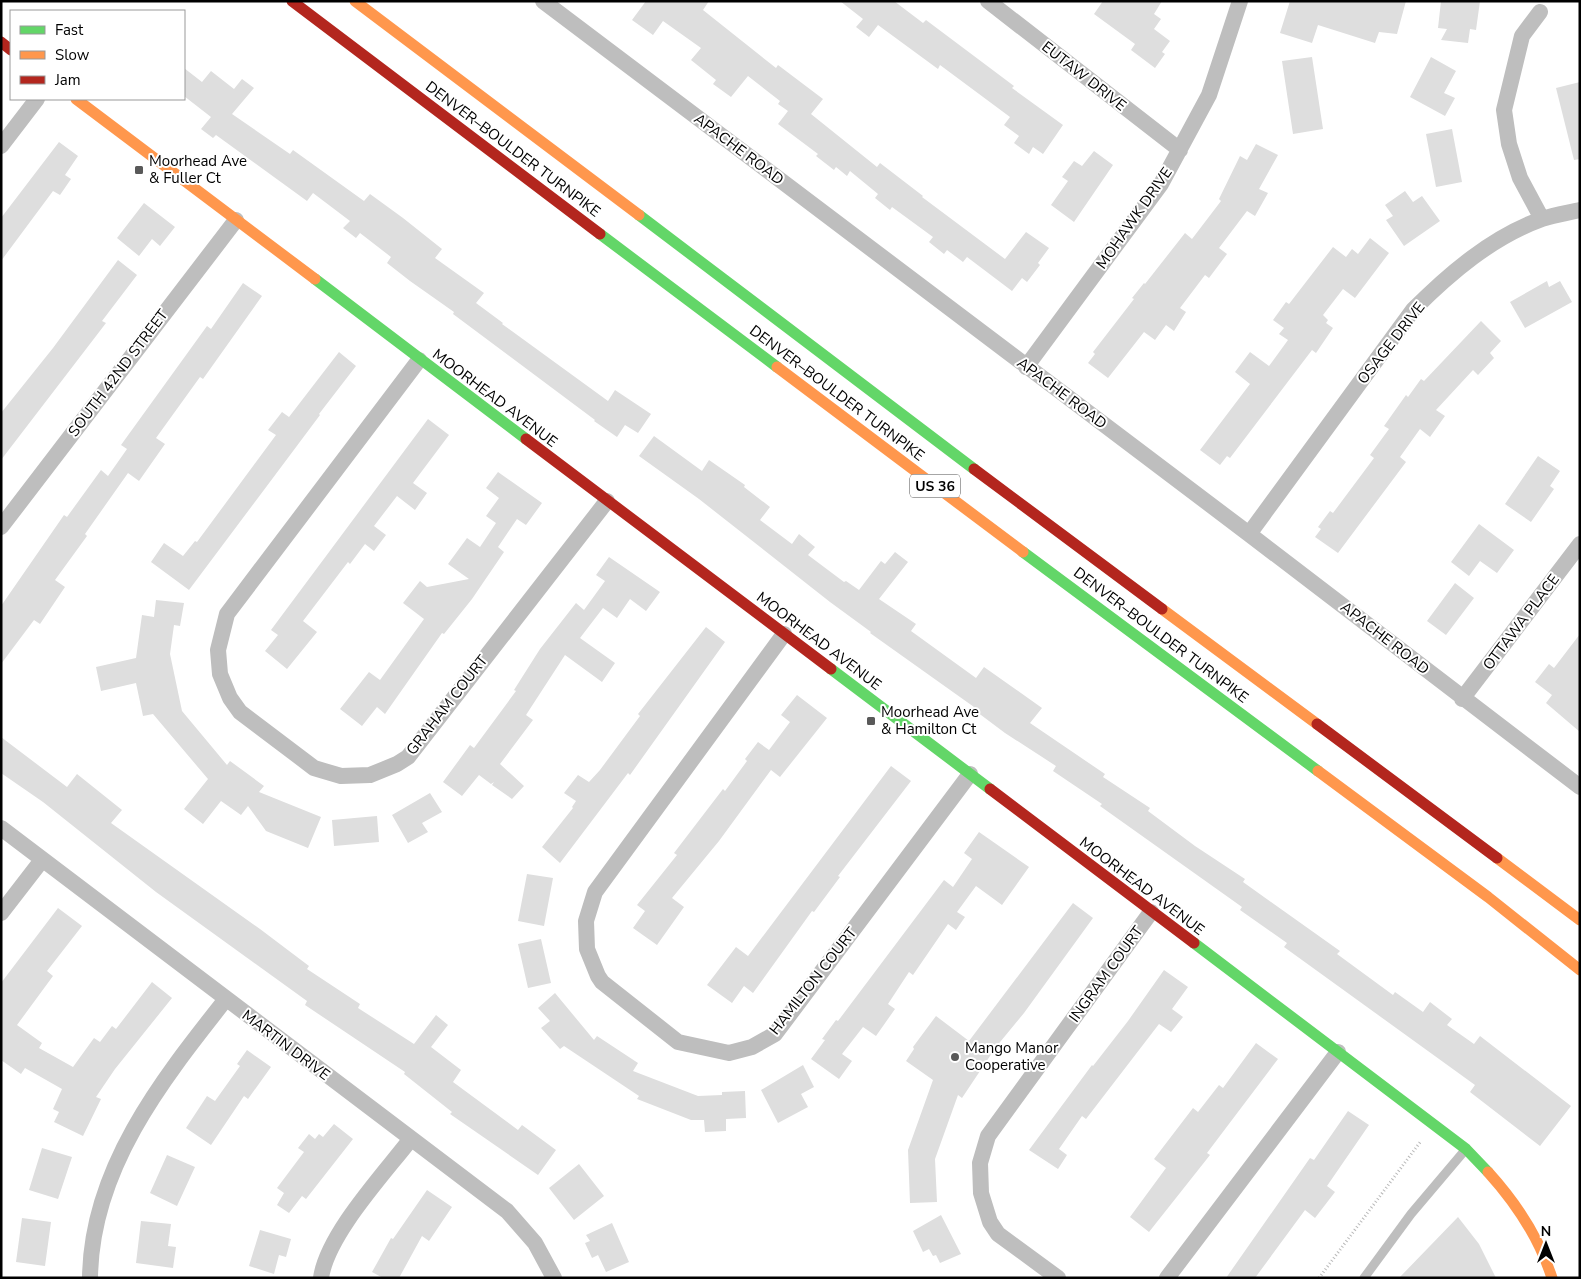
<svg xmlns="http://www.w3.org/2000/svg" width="1581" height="1279" viewBox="0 0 1581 1279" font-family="'Nunito Sans',sans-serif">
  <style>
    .building { fill: #dedede }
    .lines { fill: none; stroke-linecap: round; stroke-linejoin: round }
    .path { stroke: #b9b9b9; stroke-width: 3; stroke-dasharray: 1 2.5; stroke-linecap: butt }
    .lane { stroke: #bebebe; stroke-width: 9 }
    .street { stroke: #bebebe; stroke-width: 16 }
    .fast { stroke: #63d668; stroke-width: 11 }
    .slow { stroke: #ff974d; stroke-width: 11 }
    .jam { stroke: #b3261e; stroke-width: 11 }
    .poi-dot { fill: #595959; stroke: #fff; stroke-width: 2 }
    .labels { text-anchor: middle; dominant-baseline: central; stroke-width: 4; stroke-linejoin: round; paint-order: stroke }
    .shield { fill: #fff; stroke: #4c4c4c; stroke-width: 1 }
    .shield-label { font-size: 14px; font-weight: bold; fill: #000 }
    .street-label { font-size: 15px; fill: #000; stroke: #fff }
    .poi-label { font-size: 15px; fill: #000; stroke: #fff; text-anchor: start }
  </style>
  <rect width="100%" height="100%" fill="#fff"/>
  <path class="building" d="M646,1h63l-6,9 73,58 2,-3 45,34 -12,15 66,53 3,-4 43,33 -1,1 83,62 21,-27 23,16 -11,15 2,2 -13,17 -5,-4 -10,13 -45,-34 -4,5 -16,-12 -3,4 -15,-12 4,-5 -41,-30 -2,3 -15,-12 3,-4 -28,-23 -3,5 -11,-9 -2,3 -18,-14 2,-2 -40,-30 10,-13 -10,-7 2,-3 -32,-25 -17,21 -18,-13 3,-4 -25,-20 10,-12 -38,-27 -10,14 -21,-15z
    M840,1h54l29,22 3,-3 88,66 -2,2 51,37 -20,29 -10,-7 -4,7 -15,-11 5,-7 -15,-11 6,-8 -70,-52 -2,4 -60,-44 -9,12 -13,-10 7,-8z
    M1103,1h59l-8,13 7,5 -7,10 16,12 -8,11 3,2 -10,14 -24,-18 4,-6 -41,-30z
    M1290,1h116l-9,33 -18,-2 -4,11 -57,-18 -6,18 -32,-10z
    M1441,1h39l-4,29 -6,-1 -2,14 -27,-3 6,-11 -9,-1z
    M1312,57l11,72 -30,5 -11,-73z
    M1431,57l25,14 -12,22 11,5 -10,18 -35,-19z
    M184,68l18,14 9,-11 23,18 8,-10 12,9 -22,26 58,40 3,-4 71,51 6,-7 33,24 39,31 -7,9 49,35 -8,10 27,20 -1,1 106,77 7,-11 36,24 -13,19 -13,-8 -8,12 -23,-16 1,-1 -142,-106 1,-2 -44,-31 -23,-18 4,-6 -31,-24 -4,5 -13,-10 7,-7 -37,-28 -6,8 -91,-66 -3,3 -12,-9 10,-12 -27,-21z
    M1580,82v77l-6,1 -18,-72z
    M1452,129l10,53 -26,5 -10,-53z
    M59,142l19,14 -13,19 6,4 -11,16 -7,-4 -52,70v-43z
    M1256,144l22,11 -19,34 9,4 -13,23 -8,-5 -28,37 8,6 -18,24 -4,-3 -25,33 6,4 -12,19 -8,-6 -11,15 -11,-8 -36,46 -20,-15 7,-9 -2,-2 41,-53 -2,-1 12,-15 1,1 40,-51 7,6 29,-38 -2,-2 21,-43 7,4z
    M1094,151l19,14 -39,57 -23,-17 17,-24 -6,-4 12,-16 8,5z
    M1405,191l8,11 9,-6 18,25 -36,25 -18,-26 7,-4 -8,-11z
    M144,203l31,24 -15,19 -8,-7 -13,17 -22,-18z
    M1370,238l19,15 -34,45 -12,-9 -20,26 5,5 -2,3 7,5 -17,25 -4,-3 -82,108 -3,-2 -7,9 -20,-15 50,-66 -15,-12 15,-20 19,14 19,-26 -9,-6 5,-6 -11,-8 13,-18 3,2 44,-57 13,10 6,-8 6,5z
    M118,260l19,15 -35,46 4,2 -105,137v-47l52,-65z
    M1547,281l2,6 11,-6 12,21 -47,26 -15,-26z
    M243,283l19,13 -59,83 -3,-2 -44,61 9,6 -26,37 -11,-8 -43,61 2,2 -32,44 10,7 -25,37 -6,-4 -33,44v-58l63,-91 3,2 34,-47 7,6 19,-27 -6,-4 86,-119 4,3z
    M1481,321l20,20 -11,12 4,5 -16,17 -5,-5 -37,40 9,6 -15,21 -10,-8 -20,28 6,5 -68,91 -23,-16 6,-8 -3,-2 12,-16 3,2 41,-55 -4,-3 19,-26 -5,-3 22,-31 2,2 13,-18 3,2z
    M339,352l17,14 -37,48 1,1 -131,175 -38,-28 13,-19 19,13 12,-15 2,1 79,-107 -8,-5 14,-18 7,5z
    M428,419l21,16 -36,48 14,10 -12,17 -18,-14 -23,30 12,9 -12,16 -9,-7 -15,20 -2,-2 -45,59 14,11 -30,37 -22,-18 13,-16 -7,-5z
    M654,436l48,35 7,-11 36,25 -1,2 26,20 -10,13 32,24 7,-10 16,13 -7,8 36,27 2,-1 13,9 22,-29 4,3 10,-12 13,10 -29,37 37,25 -5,7 65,47 8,-11 58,41 -12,15 75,51 -2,3 47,31 -2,3 47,35 50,33 -2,3 97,69 -3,3 56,41 2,-3 28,20 7,-10 22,17 -5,6 27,19 6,-8 91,70 -31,40 -70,-54 5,-7 -191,-138 3,-4 -47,-33 2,-3 -142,-101 2,-2 -49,-33 3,-5 -51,-33 -32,-24 1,-2 -104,-74 1,-1 -41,-30 -131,-103 -60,-43z
    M1538,456l22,15 -10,15 4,3 -23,33 -26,-18z
    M498,472l44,31 -16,22 -9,-6 -19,28 6,5 -32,47 -28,35 -2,-1 -57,81 -8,-7 -15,19 -22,-17 29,-37 11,8 44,-61 -21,-16 17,-22 7,6 42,-8 -21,-15 19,-26 13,9 16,-24 -10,-7 13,-18 -13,-10z
    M1479,524l35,26 -17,23 -17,-12 -11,15 -18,-14z
    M609,557l51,35 -14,19 -16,-12 -13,19 -14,-10 -23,30 35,25 -13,19 -37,-27 -39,60 7,5 -33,44 24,22 -12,13 -20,-14 2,-3 -3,2 -12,-9 -17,21 -19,-14 27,-37 4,3 42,-57 -2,-1 26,-41 36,-46 8,7 21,-29 -9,-6z
    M1455,583l19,15 -28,37 -19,-14z
    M156,600l28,3 -4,23 -6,-1 -4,29 12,57 45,54 3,-4 34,25 -5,6 62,25 -13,31 -42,-17 -18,-25 -7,9 -20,-14 -18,23 -19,-15 24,-30 -55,-65 -10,2 -7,-33 -35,8 -5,-24 40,-9 6,-43 12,2z
    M706,627l19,15 -95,133 -2,-2 -68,90 -18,-16 31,-39 -1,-1 4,-6 -12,-8 14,-18 11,7 11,-12 40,-54 -2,-2z
    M1580,634v98l-34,-29 6,-8 -17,-13 14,-18 5,4z
    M797,695l30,23 -47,59 -9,-7 -52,71 -47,57 12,9 -27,38 -24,-17 12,-17 -8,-6 40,-50 -3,-2 49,-64 2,2 22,-30 -2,-2 13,-17 11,8 21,-28 -9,-7z
    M1,737l66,50 10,-13 45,36 -11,13 149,106 49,37 -2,3 53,35 -2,4 56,36 22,-29 12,10 -17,22 30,23 -8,12 65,48 4,-5 34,25 -18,25 -88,-61 2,-2 -48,-38 1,-2 -100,-67 2,-4 -151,-109 -113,-90 -42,-29z
    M891,766l20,15 -73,95 2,1 -26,35 -2,-1 -59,82 -9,-7 -12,17 -25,-18 29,-38 12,9z
    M430,793l12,19 -20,11 6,9 -20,11 -16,-28z
    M377,816l2,26 -45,4 -2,-26z
    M979,832l50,35 -27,38 -26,-19 -19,26 8,5 -9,13 -8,-6 -35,51 -4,-3 -21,32 7,5 -19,27 -13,-9 -21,27 10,7 -13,18 -28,-20 14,-19 -3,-1 14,-19 2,1 106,-141 9,7 19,-28 -8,-6z
    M527,874l26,4 -9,48 -26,-5z
    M1073,903l20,15 -69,95 -28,34 -34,51 -4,-3 -23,64 2,43 -27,1 -2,-53 25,-70 -27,-19 8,-12 -1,-2 23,-31 33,25z
    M58,908l24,18 -35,45 6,5 -36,49 25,18 -3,5 34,19 21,-29 6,4 12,-16 4,3 36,-47 20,16 -57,71 -19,28 5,2 -18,37 -29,-14 5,-10 -6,-3 9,-20 -37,-21 -4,6 -20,-14v-77z
    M541,939l10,44 -23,5 -10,-44z
    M1164,970l24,17 -16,22 11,8 -12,15 -12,-8 -73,95 -4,-3 -23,33 8,6 -9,14 -29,-19 63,-85 1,1 35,-45z
    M555,993l39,47 3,-4 41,27 -5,8 65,25 24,-1v-3l23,-1 1,27 -20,1v12l-21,1 -1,-12h-13l-54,-21 2,-3 -75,-50 -4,3 -19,-21 9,-7 -12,-13z
    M1256,1043l22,16 -71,94 3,2 -61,77 -19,-15 36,-49 -12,-9 39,-51 5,4 21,-27 4,3z
    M247,1050l24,17 -23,32 -4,-3 -33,49 -25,-17 21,-32 8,5 25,-35 -3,-2z
    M803,1065l11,22 -13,7 7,13 -30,16 -17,-33z
    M1348,1111l21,14 -42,61 8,6 -20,26 -10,-8 -50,68h-29l84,-120 4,2z
    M334,1124l19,15 -47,60 -4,-3 -13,17 -12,-8 7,-12 -7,-5 27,-36 -6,-4 11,-14 6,5 4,-5 4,3z
    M42,1148l30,9 -14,42 -29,-9z
    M167,1155l28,12 -18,39 -27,-13z
    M579,1164l25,32 -30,24 -25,-32z
    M427,1190l25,17 -23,34 -7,-5 -23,42h-16l-11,-6 19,-34 2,1z
    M941,1215l20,39 -21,9 -4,-8 -3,1 -4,-7 -6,3 -10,-21z
    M1458,1217l21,27 17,34h-97z
    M22,1218l29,4 -6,44 -29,-4z
    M141,1221l30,3 -3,22 8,1 -3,21 -37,-5z
    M612,1223l17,39 -23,10 -8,-17 -6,3 -7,-15 5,-2 -4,-6z
    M260,1230l31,9 -5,18 -7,-2 -5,19 -25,-8z"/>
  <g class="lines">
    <path class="path" d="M1319,1278l102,-137"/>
    <path class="lane" d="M1364,1278l47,-64 55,-65"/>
    <path class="street" d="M543,1l706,533 331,253
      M988,1l192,149
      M1540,12l-18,24 -18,74 5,34 11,34 22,41
      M1,146l36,-47
      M419,360l-192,254 -9,36 2,24 10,24 10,14 74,56 27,8 29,-1 27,-11 11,-7 199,-256
      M1026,367l135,-183 48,-89 31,-94
      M1,527l235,-307
      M1249,534l164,-224c37,-37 79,-73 129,-91 12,-4 25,-6 38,-9
      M784,634l-189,258 -9,29 1,28 11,27 4,6 76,60 51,11 23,-6 23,-13 195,-260
      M1462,699l118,-155
      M1,828l506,383 28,32 19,35
      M1,913l41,-53
      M90,1278c1,-109 72,-198 136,-279
      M321,1278c6,-43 62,-103 89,-138
      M1058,1278l-60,-44 -8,-12 -9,-29 -1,-30 8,-27 163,-224
      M1167,1278l171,-226"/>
    <path class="fast" d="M639,215l335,254
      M600,234l177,133
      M315,279l211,160
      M1023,552l295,219
      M831,669l159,120
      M1194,943l272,206 22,23"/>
    <path class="slow" d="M355,1l284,214
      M76,99l239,180
      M777,367l246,185
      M1162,609l155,115
      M1318,771l170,126 92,73
      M1497,858l83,62
      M1488,1172c29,32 51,65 64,106"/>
    <path class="jam" d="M292,1l308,233
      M1,42l10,8
      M526,439l305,230
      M974,469l188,140
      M1317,724l180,134
      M990,789l204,154"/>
  </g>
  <g class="poi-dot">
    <rect x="134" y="165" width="10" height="10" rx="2.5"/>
    <rect x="866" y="716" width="10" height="10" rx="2.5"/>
    <circle cx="955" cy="1057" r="5"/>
  </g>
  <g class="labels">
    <rect class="shield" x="910" y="474.5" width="50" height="23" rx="4"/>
    <g class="shield-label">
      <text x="935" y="486">US 36</text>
    </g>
    <g class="street-label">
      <text transform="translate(1084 76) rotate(38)">EUTAW DRIVE</text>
      <text transform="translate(513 149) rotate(37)">DENVER–BOULDER TURNPIKE</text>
      <text transform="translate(739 149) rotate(37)">APACHE ROAD</text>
      <text transform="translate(1134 218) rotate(-55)">MOHAWK DRIVE</text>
      <text transform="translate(1391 343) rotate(-52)">OSAGE DRIVE</text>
      <text transform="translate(118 373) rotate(-53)">SOUTH 42ND STREET</text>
      <text transform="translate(837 393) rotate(37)">DENVER–BOULDER TURNPIKE</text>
      <text transform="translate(1062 393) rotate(37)">APACHE ROAD</text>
      <text transform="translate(495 398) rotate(37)">MOORHEAD AVENUE</text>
      <text transform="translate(1521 622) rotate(-53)">OTTAWA PLACE</text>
      <text transform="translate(1161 635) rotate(37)">DENVER–BOULDER TURNPIKE</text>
      <text transform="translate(1385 638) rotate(38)">APACHE ROAD</text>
      <text transform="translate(819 641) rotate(37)">MOORHEAD AVENUE</text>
      <text transform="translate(447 705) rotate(-52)">GRAHAM COURT</text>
      <text transform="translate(1142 886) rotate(37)">MOORHEAD AVENUE</text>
      <text transform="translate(1106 974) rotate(-54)">INGRAM COURT</text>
      <text transform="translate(813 981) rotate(-52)">HAMILTON COURT</text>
      <text transform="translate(286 1045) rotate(37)">MARTIN DRIVE</text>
    </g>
    <g class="poi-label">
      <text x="149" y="161">Moorhead Ave<tspan x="149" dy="17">&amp; Fuller Ct</tspan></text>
      <text x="881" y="712">Moorhead Ave<tspan x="881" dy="17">&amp; Hamilton Ct</tspan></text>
      <text x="965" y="1048">Mango Manor<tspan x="965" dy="17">Cooperative</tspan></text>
    </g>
  </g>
  <rect width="1581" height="1279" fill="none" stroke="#000000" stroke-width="5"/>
  <rect x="10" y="10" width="175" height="90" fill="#ffffff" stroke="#999999"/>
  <rect x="20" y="26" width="25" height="8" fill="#63d668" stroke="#999999"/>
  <text x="55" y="35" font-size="15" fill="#000000">Fast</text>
  <rect x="20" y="51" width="25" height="8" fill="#ff974d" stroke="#999999"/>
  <text x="55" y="60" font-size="15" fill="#000000">Slow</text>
  <rect x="20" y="76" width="25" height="8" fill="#b3261e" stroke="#999999"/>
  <text x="55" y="85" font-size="15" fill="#000000">Jam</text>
  <g transform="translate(1546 1244)" stroke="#ffffff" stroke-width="4" paint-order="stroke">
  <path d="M0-4L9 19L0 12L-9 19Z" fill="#000000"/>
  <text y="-8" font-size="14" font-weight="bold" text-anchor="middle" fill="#000000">N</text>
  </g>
</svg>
